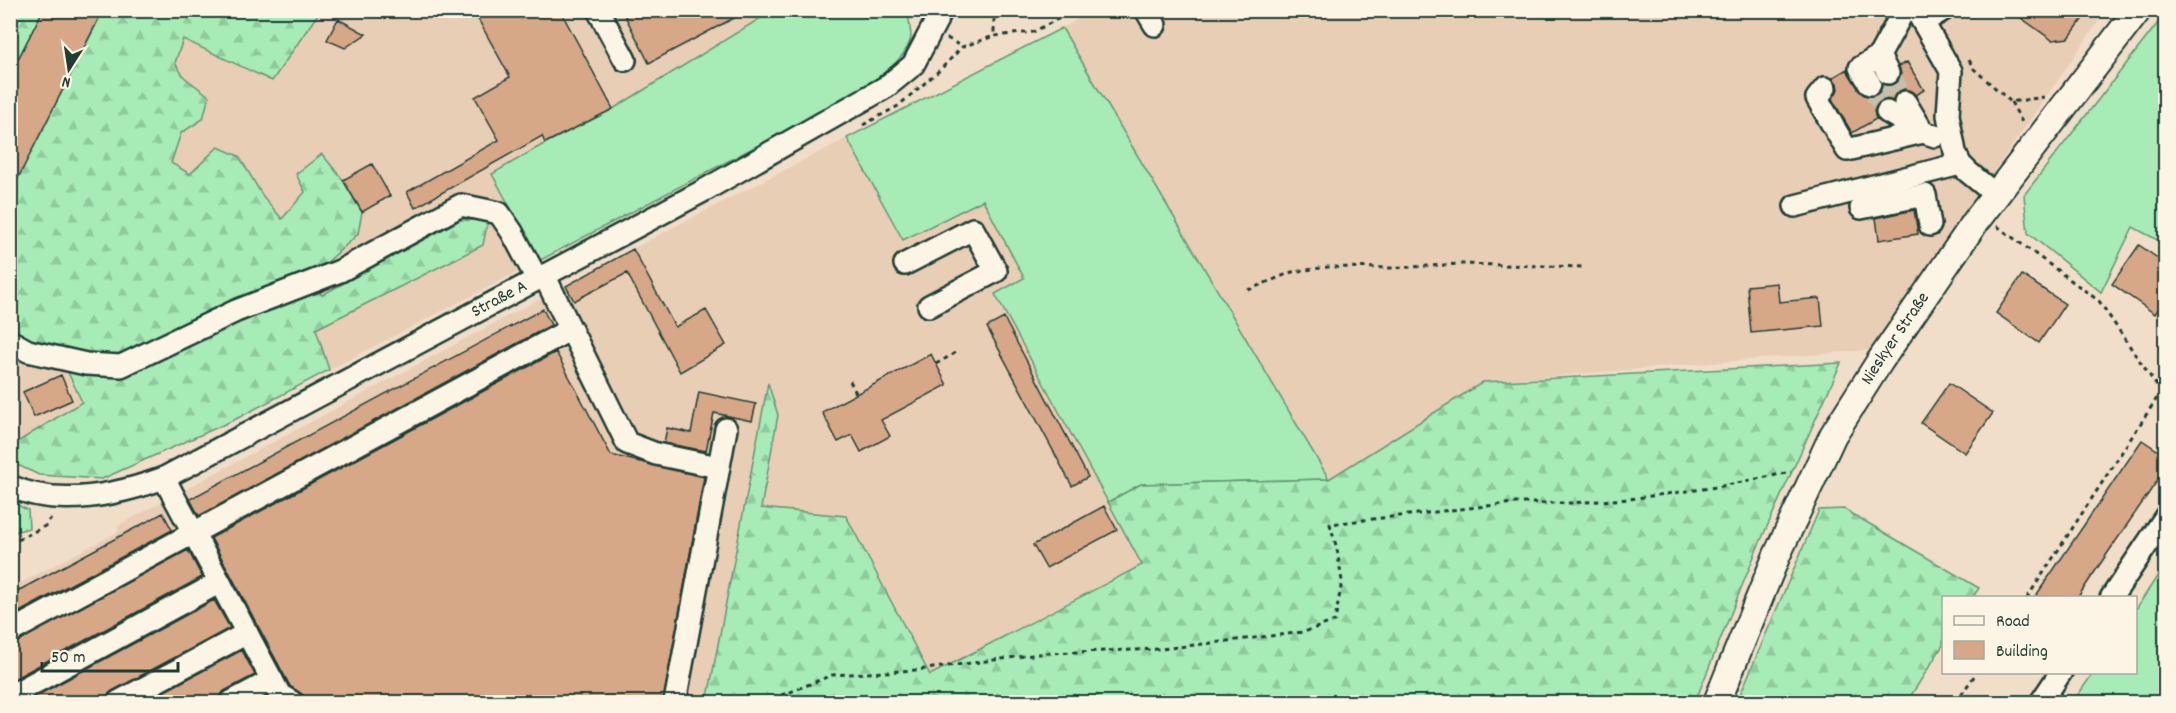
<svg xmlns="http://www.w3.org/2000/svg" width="2176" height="713" viewBox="0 0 2176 713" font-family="Dekko,sans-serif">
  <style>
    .built { fill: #e9ceb6 }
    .grass { fill: #a7ebb6; stroke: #639475; stroke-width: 1.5 }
    .forest { fill: url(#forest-firs); stroke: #639475; stroke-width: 1.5 }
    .building { fill: #d6a888; stroke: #1f3d34; stroke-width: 1.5 }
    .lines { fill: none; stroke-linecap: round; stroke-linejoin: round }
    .minor-tunnel { stroke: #c7beab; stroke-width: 21; stroke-dasharray: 21 10; stroke-linecap: butt }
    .minor-casing { stroke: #1f3d34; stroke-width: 26 }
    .major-casing { stroke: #1f3d34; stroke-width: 30 }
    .path { stroke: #1f3d34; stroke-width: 3; stroke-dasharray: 4.5 4.5; stroke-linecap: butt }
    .minor { stroke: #fcf5e5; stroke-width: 21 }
    .major { stroke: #fcf5e5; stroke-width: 26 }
    .labels { text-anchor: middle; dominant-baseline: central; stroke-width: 6; stroke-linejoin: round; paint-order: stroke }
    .street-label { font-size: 18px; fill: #1f3d34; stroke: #fcf5e5 }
  </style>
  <defs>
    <pattern id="forest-firs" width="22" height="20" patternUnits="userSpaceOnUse" patternTransform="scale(1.5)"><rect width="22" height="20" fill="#a7ebb6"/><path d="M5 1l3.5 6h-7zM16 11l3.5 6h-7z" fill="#8fca9d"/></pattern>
  </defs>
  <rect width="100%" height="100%" fill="#f1dec9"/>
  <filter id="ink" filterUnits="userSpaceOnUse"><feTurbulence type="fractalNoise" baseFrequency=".0167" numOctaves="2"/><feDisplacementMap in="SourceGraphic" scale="12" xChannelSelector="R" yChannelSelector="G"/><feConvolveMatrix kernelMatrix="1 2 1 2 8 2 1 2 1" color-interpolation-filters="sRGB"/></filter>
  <g filter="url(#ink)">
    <path class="built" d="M1094,10l1012,1 -236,339 -387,32 -154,97 -267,-451z
      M43,11h729l-159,98 -68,34 -53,31 29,53 14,36 -206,107 -13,-41 -305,-99 -1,-155z
      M847,138l56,103 80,-42 41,79 -29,16 147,271 -212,110 -84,-159 -85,-7 17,-94 -10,-30 -61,317h-696v-114l108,-57 -2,-5 549,-295z
      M11,338l53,26 18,38 -71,44z"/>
    <path class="grass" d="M772,11h123l14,7c0,6 2,13 2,19 -5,29 -54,54 -77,68l-299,158 -14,-36 -29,-53 50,-29 71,-36z
      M2165,14v230l-32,-17 -32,65 -73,-59 -4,-38z
      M1062,28l267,451 -188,5 -33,18 -113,-208 29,-16 -41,-78 -80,40 -56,-102z
      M2165,564v138h-92l20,-29 43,-1v-63z"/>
    <path class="forest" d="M11,11h32l-32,64z
      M103,11h217l-48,70 -89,-42 -8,24 9,14 25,19 -6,23 -22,14 -10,30 19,11 28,-27 21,9 23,39 20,24 23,-27 -9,-18 26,-20 21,26 19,32 -4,22 -49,45 13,16 138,-75h28l-5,25 -167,84 13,41 -93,49 -134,60 -63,-4 -28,-13v-16l71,-44 -18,-38 -53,-26 -1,-145z
      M1841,363l-84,186 -62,153h-988l61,-319 10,32 -17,93 85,8 84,159 212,-110 -34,-63 33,-18 188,-5 154,-97z
      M11,502l17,8 1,18 -18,5z
      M1844,509l135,79 -6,9 -29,1 -1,47 -36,57h-170l82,-192z"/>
    <path class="building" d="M43,10h60l-93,184v-119z
      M495,10h65l53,99 -68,34 -3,-7 -127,72 -8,-16 92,-52 -24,-43 35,-20 -32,-58z
      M622,10h127l-100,53z
      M2010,10h79l-20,28 -17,2z
      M338,19l28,15 -21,14 -18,-8z
      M1907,62l17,28 -8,5 -5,-4 -7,-2 -6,2 -5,10 -7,-2 -6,2 -6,10 2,8 -24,14 -20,-34 6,-10 -1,-6 -5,-5 15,-9 13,22 5,4 6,2 6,-3 6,-10h10l5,-4 3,-6 -2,-8z
      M372,164l18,32 -28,16 -19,-32z
      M1914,210l4,24 -39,6 -3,-22z
      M2139,245l27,19v34l-11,16 -43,-30z
      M633,249l42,78 31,-17 20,35 -46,27 -53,-99 -53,28 -8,-15z
      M2022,275l43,29 -26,39 -43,-30z
      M1777,283l2,19 41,-4 3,28 -72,7 -4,-47z
      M543,309l8,16 -352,191 -9,-17z
      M1004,318l84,159 -16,9 -85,-159z
      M556,352l55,103 93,22 -41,225h-358l-2,-7 -13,-9 -79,-148z
      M931,354l16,31 -66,35 9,16 -29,16 -9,-17 -14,7 -16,-30z
      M61,375l11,25 -38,17 -11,-25z
      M1949,383l44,30 -28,40 -44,-30z
      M699,392l57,12 -4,17 -38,-8 -8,38 -42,-8 3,-15 24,5z
      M2142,440l24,16v12l-70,102 -18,27h-43z
      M1104,506l13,24 -71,38 -13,-23z
      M163,513l9,17 -162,87v-22z
      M188,550l14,27 -192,104v-36z
      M214,600l16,28 -118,63 -5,5 -2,6h-80z
      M242,650l13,25 -31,16 -4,5 -2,6h-74z"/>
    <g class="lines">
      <path class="minor-tunnel" d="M1888,73l17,29
        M1870,84l17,28"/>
      <defs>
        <g id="minor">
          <path d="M598,10l27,50"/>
          <path d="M1146,10l9,15"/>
          <path d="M1916,10l35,61 -3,44 7,37 5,12 8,8 28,23"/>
          <path d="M1923,22l20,-12"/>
          <path d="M1888,73l-9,-17 25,-46"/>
          <path d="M1870,84l-10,-16 19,-12"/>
          <path d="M1825,88l-8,10 30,52 76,-18"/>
          <path d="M1905,102l18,30 12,4"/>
          <path d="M1887,112l35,20"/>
          <path d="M1795,206l165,-42"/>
          <path d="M1861,208l64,-13 5,30"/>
          <path d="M905,264l68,-35 23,42 -67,35"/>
          <path d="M544,275l83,168 29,11 62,13"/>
          <path d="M10,341l18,10 58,13 35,2 115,-55 104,-40 121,-66 38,8 13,19 25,47"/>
          <path d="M164,478l116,217 12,7"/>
          <path id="s1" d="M10,486c48,22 107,9 154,-8l539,-287 183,-104 27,-22 29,-55"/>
          <path d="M2111,598l55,-82"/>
          <path d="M10,632l561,-303"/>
          <path d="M10,696l210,-114"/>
          <path d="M118,702l129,-69"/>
          <path d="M231,702l41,-22"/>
          <path d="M675,702l51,-273"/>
          <path d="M2041,702l20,-30"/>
        </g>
        <g id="major">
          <path id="s2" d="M1717,702l60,-147 56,-120 47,-74 96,-140 162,-211"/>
        </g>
      </defs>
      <use href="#minor" class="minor-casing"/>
      <use href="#major" class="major-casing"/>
      <path class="path" d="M902,10l14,9
        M994,10v26
        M947,38l15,9
        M1969,60l5,9 37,33 33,-5
        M2011,102l12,22
        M863,125l35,-19 43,-37 21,-22 32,-11 39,-4 42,-22
        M1997,226l102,75 62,91 5,2
        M1248,290l44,-18 36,-5 66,1 67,-4 124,3
        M936,364l19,-11
        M850,381l6,12
        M10,544l35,-18 8,-11
        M2027,598l134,-206
        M755,702l33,-9 44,-18 86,-5 129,-17 114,-4 143,-17 31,-11 7,-40 -5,-32 -7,-25 183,-21h58l58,-4 88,-12 74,-15
        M1956,702l21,-30"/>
      <use href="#minor" class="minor"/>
      <use href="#major" class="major"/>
    </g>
  </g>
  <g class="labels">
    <g class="street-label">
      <text stroke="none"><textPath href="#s1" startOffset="538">Straße A</textPath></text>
      <text stroke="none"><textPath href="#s2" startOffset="406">Nieskyer Straße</textPath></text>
    </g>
  </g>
  <rect width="2176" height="713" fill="none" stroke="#fcf5e5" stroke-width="36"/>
  <rect x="18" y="18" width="2140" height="677" fill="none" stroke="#1f3d34" stroke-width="2" filter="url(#ink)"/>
  <rect x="1942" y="596" width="195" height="78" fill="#fcf5e5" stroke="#a4ab9e" stroke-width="1.5"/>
  <rect x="1954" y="616" width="30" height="9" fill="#fcf5e5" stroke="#a4ab9e" stroke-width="1.5"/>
  <text x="1996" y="626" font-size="18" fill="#1f3d34">Road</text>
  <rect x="1954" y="641" width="30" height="18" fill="#d6a888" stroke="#a4ab9e" stroke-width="1.5"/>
  <text x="1996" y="656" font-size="18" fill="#1f3d34">Building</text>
  <g transform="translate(69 69) rotate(192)" stroke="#fcf5e5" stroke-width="4.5" paint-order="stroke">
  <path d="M0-4.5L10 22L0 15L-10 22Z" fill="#1f3d34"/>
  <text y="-9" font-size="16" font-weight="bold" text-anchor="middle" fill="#1f3d34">N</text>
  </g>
  <path d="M42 662v9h136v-9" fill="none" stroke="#1f3d34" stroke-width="3"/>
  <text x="51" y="662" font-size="18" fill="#1f3d34" stroke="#fcf5e5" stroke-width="4.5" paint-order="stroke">50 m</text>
</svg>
